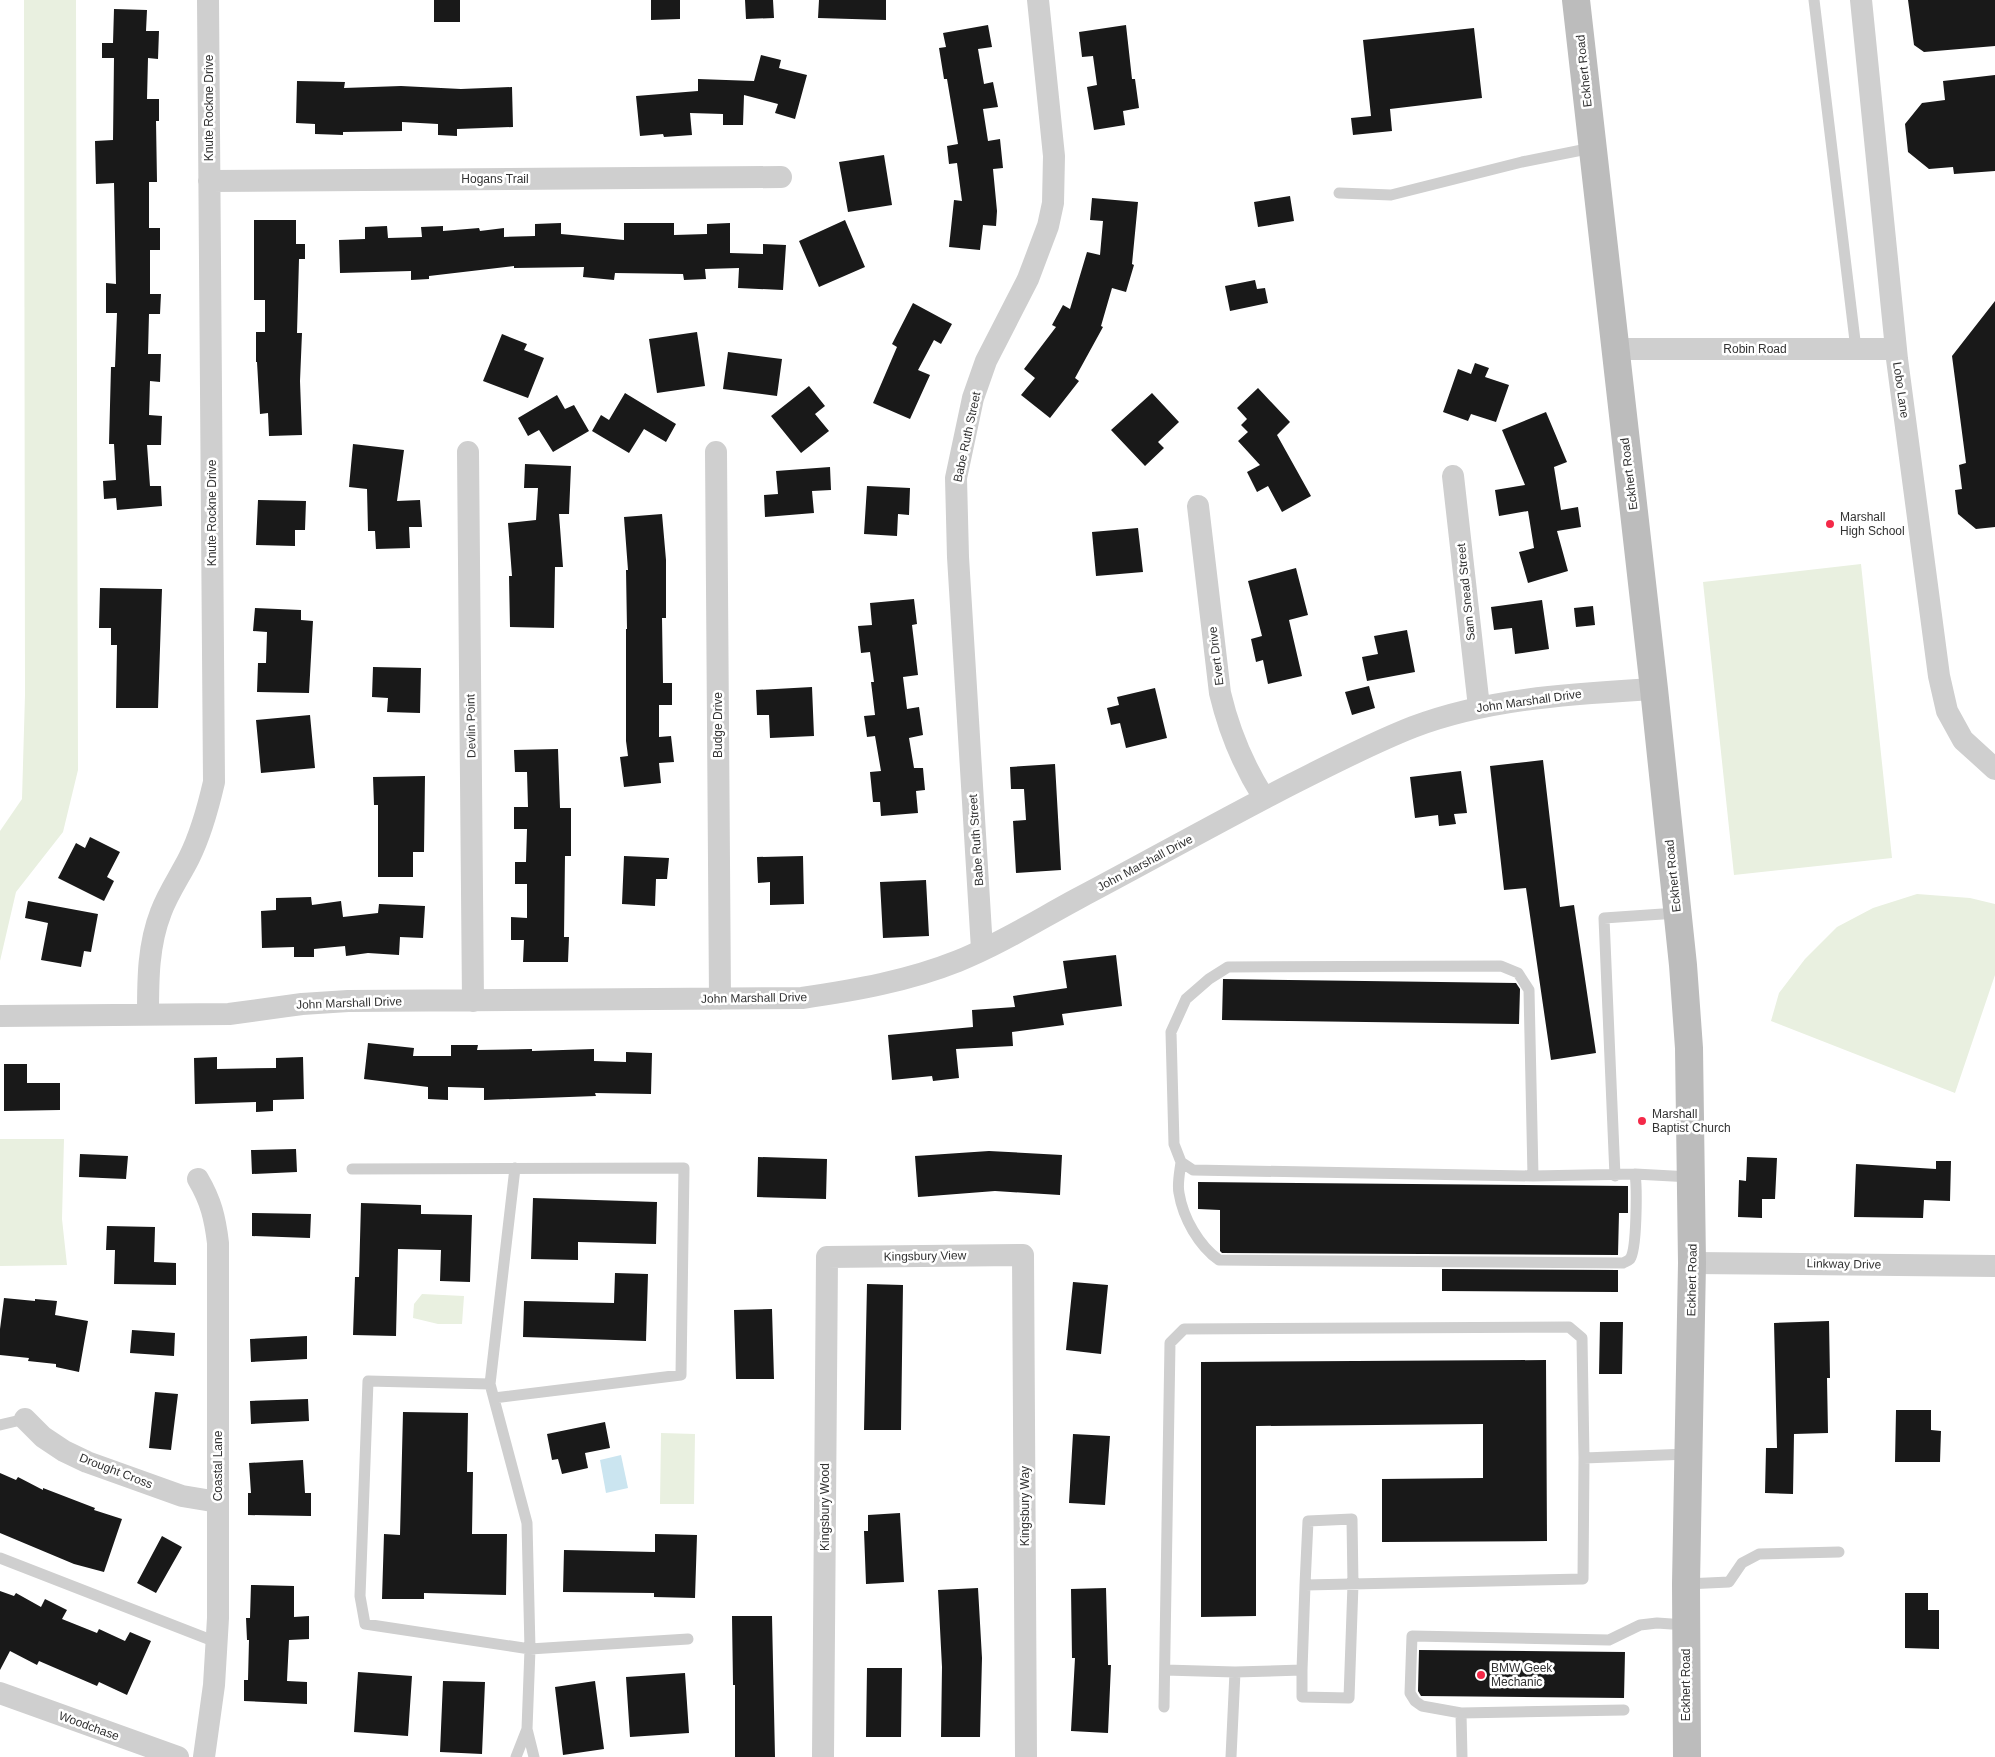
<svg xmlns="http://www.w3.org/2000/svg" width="1995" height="1757" viewBox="0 0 1995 1757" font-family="Helvetica,sans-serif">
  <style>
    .green { fill: #e9f0e0 }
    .water { fill: #cbe5f0 }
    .building { fill: #191919 }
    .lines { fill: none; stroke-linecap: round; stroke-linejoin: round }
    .service { stroke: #cfcfcf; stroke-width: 11 }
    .minor { stroke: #cfcfcf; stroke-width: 22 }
    .secondary { stroke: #bcbcbc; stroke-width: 28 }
    .poi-dot { fill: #f42948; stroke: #fff; stroke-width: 2 }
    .labels { text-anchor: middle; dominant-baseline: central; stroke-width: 5; stroke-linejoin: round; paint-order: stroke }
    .street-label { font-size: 12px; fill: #323232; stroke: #fff }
    .poi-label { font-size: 12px; fill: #323232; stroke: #fff; text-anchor: start }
  </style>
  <rect width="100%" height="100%" fill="#fff"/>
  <path class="green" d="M24,0h52l2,770 -15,62 -47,60 -16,69v-130l22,-32 3,-104z
    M1861,564l31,294 -158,17 -31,-293z
    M1917,894l53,4 25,6v71l-40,118 -184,-72 8,-28 26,-34 32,-32 36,-19z
    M0,1139h64l-2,80 5,46 -67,1z
    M422,1294l42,2 -2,28h-24l-25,-6 1,-14z
    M661,1433l34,1 -1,70h-34z"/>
  <path class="water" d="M621,1455l7,33 -22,5 -6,-33z"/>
  <path class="building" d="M434,0h26v22h-26z
    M651,0h29v19l-29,1z
    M745,0h28l1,18 -28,1z
    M819,0h67v20l-68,-2z
    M1908,0h87v46l-71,6 -10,-7z
    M114,9l33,1 -1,21h13l-1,28 -10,-1 -1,41h12v22h-3l1,61h-8v46h11v22h-10v44h11l-1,20h-11l-1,40h13l-1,28 -10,-1 -1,34 13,1 -1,29h-14l3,41h11l1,20 -45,4 -1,-12 -12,1 -1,-18 13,-1 -2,-36h-5l2,-77h4l2,-54h-11v-30l10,1 -2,-101 -18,1 -1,-43 18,-1 1,-82h-12v-15h11z
    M988,25l4,22 -14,2 6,35 9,-2 5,25 -15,2 5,32 12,-2 3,29 -10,1 4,42 -1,15 -13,-1 -3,25 -31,-3 5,-47 8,1 -5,-38 -8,1 -2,-18 11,-2 -11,-65h-3l-5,-31 7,-1 -3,-14z
    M1126,25l6,54h3l4,29 -16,3 2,14 -31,5 -7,-43 10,-2 -4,-29 -11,1 -3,-25z
    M1474,28l8,70 -92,11 2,22 -39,4 -2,-17 20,-2 -8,-76z
    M761,55l20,5 -2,8 28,7 -12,44 -20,-6 3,-9 -34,-9 -1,30h-20v-11l-33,-1 2,22 -28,2 -1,-3 -23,2 -4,-40 62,-5v-12l56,2z
    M1995,75v96l-41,3 -1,-7 -24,2 -21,-17 -3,-28 17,-21 23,-3 -2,-19z
    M297,81l48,1 -1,6 57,-2 60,3 51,-2 1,40 -56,2v7l-19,-1v-11l-36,-2v9l-59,1v3l-28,-1v-10l-19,-1z
    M884,155l8,50 -44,7 -9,-50z
    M1290,196l4,25 -36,6 -4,-25z
    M1092,198l46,4 -6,62 2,1 -8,27 -14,-4 -11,38 2,1 -28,51 4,3 -29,37 -29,-23 14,-17 -11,-9 32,-42 -4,-2 11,-20 7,4 17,-57 13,3 3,-34 -13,-1z
    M254,220h42v24h9v15h-6l-2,74h5l-2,48 2,54 -33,1 -1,-23 -8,1 -3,-52h-1v-30h9v-32h-11z
    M845,220l20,47 -46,20 -20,-46z
    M561,223v11l63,6v-17h50v12l33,-1v-10l23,-1v30l33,1v-10l23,1 -3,45 -45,-2 1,-20 -34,1 1,10 -22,1 -1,-6 -68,-1 -1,7 -31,-3 1,-10 -70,1v-2l-85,10v3l-18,1v-9l-71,2 -1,-33 26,-1v-12l22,-1 1,12 34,-1 -1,-10 22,-1v5l36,-3 1,3 24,-3v9l31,-1v-12z
    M1255,280l2,9 8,-1 3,15 -38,8 -5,-25z
    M1995,301v226l-19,2 -18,-15 -3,-24 7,-1 -3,-24 7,-2 -14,-107z
    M913,303l39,21 -11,20 -7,-4 -16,30 12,5 -20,44 -37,-16 24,-56 -5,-3z
    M697,332l8,54 -48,7 -8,-54z
    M502,334l25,10 -3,6 20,8 -16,40 -45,-17z
    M728,352l54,7 -5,37 -54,-7z
    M1475,363l14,5 -4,9 24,8 -13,37 -25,-8 -3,7 -25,-9 15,-43 13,5z
    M809,386l16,20 -10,8 14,17 -28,22 -30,-37z
    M1258,388l32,34 -13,13 34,61 -29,16 -14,-26 -11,6 -10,-20 13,-7 -22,-24 10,-9 -7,-7 6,-6 -10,-11z
    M625,393l51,31 -10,18 -22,-13 -15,24 -37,-22 9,-16 8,5z
    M1152,393l27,29 -21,20 6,6 -19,18 -34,-36z
    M557,395l8,14 9,-4 15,26 -36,21 -14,-22 -11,6 -10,-18z
    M1546,412l21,50 -13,5 7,43 17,-3 3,20 -24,4 11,40 -40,12 -9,-31 15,-4 -6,-37 -29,5 -4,-26 30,-5 -23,-55z
    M353,444l51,6 -7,51 23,-1 2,27h-13l1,21 -34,1 -1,-18h-7l-1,-42 -18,-2z
    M525,464l46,2 -2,48h-10l4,53h-8l-1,61 -44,-1 -1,-51h3l-4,-53 28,-3 2,-32h-14z
    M830,467l1,23 -19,1 2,22 -49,4 -1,-22 14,-1 -2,-23z
    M867,486l43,2 -1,27 -11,-1 -1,22 -33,-2z
    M258,500l48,1 -1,29h-10v16l-39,-1z
    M662,514l4,46v58h-4l1,65h9v22h-13v32l12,-1 3,26 -15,1 2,20 -37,4 -4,-30 8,-1 -2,-15v-112h1l-1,-59h2l-4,-53z
    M1138,528l5,44 -47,4 -4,-44z
    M1296,568l12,47 -19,5 13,56 -34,8 -5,-24 -7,2 -5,-23 11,-3 -14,-55z
    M100,588l62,1 -4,119h-42l1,-63h-6v-17h-12z
    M914,599l3,25 -5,1 6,50 -15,2 4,32 12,-2 4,28 -14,3 5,30h9l2,22 -9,1 2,22 -37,3 -1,-14h-7l-3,-30 11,-1 -6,-35 -8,1 -3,-21 11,-1 -4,-33h3l-4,-30 -9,1 -3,-27 14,-1 -2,-22z
    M1542,600l7,49 -34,5 -3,-26 -18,2 -3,-23z
    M1593,606l2,19 -19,2 -2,-19z
    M255,608l46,2v10l12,1 -4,72 -52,-1 1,-29h8l1,-31 -14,-1z
    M1407,630l8,42 -48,9 -5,-24 16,-3 -4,-18z
    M373,667l48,1 -1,45 -33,-1 1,-14 -16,-1z
    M1369,686l6,22 -23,7 -7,-23z
    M812,687l2,49 -44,2 -1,-23h-12l-1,-25z
    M1155,688l12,50 -41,10 -6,-25 -9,2 -4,-17 12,-3 -2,-8z
    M310,715l5,53 -54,5 -5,-53z
    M558,749l2,59h11v48h-6l-1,81h5l-1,25h-45l1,-22h-13v-23l16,1v-34h-12v-22h11l1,-33h-13v-22h14l-1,-35h-12l-1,-22z
    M1543,760l17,147 14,-2 22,148 -45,7 -25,-172 -22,2 -14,-124z
    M1055,764l6,106 -45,3 -3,-52 13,-1 -2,-31h-13l-1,-22z
    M1461,771l6,42 -13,1 2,10 -17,2 -1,-11 -23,3 -5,-41z
    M425,776l-1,76h-11v25h-35v-72h-4l-1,-28z
    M90,837l30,15 -13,25 7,4 -10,20 -46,-23 18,-35 9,5z
    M624,856l45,2 -2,21h-11l-1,27 -33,-2z
    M803,856l1,48 -34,1v-23l-12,1 -1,-26z
    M926,880l3,56 -46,2 -3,-56z
    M311,897l1,8 29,-4 2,16 35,-4 1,-9 46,2 -2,32 -23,-1 -1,18 -31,-2 -22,3 -1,-10 -31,3v8h-20v-10l-32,1 -1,-37 15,-1v-12z
    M28,901l70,13 -7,38 -7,-1 -3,16 -40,-7 7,-37 -23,-5z
    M1116,955l6,51 -60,8 2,11 -52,7 1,14 -57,3 3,29 -26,3 -1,-5 -40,4 -4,-45 85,-8 -1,-17 43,-3 -2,-11 54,-8 -4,-27z
    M1223,979l293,4 4,6 -1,35 -297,-4z
    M368,1043l46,5 -1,8h38v-11h27l-1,5 55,-1v2l62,-2v12l32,1v-10l26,1 -1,41 -56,-1 1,3 -112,4v-12l-36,-1v13l-20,-1v-12l-64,-8z
    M217,1057v12l59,-1v-10l27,-1 1,42 -31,1v11l-17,1v-10l-61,2 -1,-46z
    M4,1064h23v19h33v27l-56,1z
    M296,1149l1,23 -45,2 -1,-24z
    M989,1151l73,4 -2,40 -65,-4 -77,6 -3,-41z
    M80,1154l48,2 -2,23 -47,-2z
    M758,1157l69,2 -1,40 -69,-2z
    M1747,1157l30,1 -2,41h-13v19l-24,-1 1,-37 7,1z
    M1936,1161h15l-1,40 -26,-1 -1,18 -69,-1 2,-53 80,5z
    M1198,1182l430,4v27h-9l-1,42 -396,-2 -2,-2v-41l-22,-1z
    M533,1198l124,4 -1,42 -78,-2v18l-47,-1z
    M361,1203l60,2v9l51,1 -2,67 -30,-1 1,-31 -43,-1 -2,87 -43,-1 2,-58h4z
    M252,1213l59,1 -1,24 -58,-2z
    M107,1226l48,1 -1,35 22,1v22l-62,-1 1,-34h-9z
    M1442,1269l176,1v22l-176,-1z
    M615,1273l33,1 -2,67 -123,-4 1,-36 90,2z
    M1073,1282l35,3 -7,69 -35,-4z
    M867,1284l36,1 -2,145h-37z
    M4,1298l31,3v-2l22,2 -2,14 33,6 -9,51 -23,-5v-3l-28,-3 1,-3 -29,-3v-26z
    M772,1309l2,70h-38l-2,-69z
    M1829,1321l1,57h-3l1,55 -34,1 -1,60 -28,-1 1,-45h11l-3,-125z
    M1600,1322h23l-1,52h-23z
    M132,1330l43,3 -1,23 -44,-3z
    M307,1336v23l-56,3 -1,-23z
    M1546,1360l1,181 -165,1v-63l101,-1v-54l-227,2v190l-55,1v-255z
    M155,1392l23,2 -7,56 -22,-2z
    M308,1399l1,22 -58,3 -1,-23z
    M1896,1410h35v20l10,1 -1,31h-45z
    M403,1412l65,1 -1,59h6l-1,62h35l-1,61 -82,-2v6h-42l2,-65 16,1z
    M605,1422l5,26 -25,5 3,15 -26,6 -4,-15 -6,1 -5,-26z
    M1073,1434l37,2 -5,69 -36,-2z
    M303,1460l2,33h6v23l-63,-1v-22h3l-2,-30z
    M0,1473l16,7 2,-3 25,13v-2l52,20 -1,2 28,9 -18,53 -30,-8 -74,-31z
    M900,1513l4,69 -38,2 -2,-53h4v-16z
    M655,1534l42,1 -2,63 -41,-1v-4l-91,-1 1,-42 91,2z
    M162,1536l20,11 -26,46 -19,-10z
    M251,1585l43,1v31l15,-1v23l-20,1 -2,41 20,1v22l-63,-3v-21h4l1,-40h-2l-1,-22h4z
    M978,1588l4,70 -2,79h-39l1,-70 -4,-77z
    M1106,1588l2,77h3l-3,68 -37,-2 4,-73h-3l-1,-69z
    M0,1591l14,5 2,-3 25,14 4,-8 22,11 -5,9 35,14 2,-4 26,12 5,-9 21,9 -24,54 -28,-13 -2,4 -58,-25 -2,4 -27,-14 -10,19z
    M1905,1593h23v17h11v39l-34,-1z
    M732,1616h40l3,141h-40v-72h-2z
    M1419,1650l206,2 -1,46 -203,-2 -3,-5z
    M867,1668h35l-1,69h-35z
    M358,1672l54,4 -4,60 -54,-4z
    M685,1673l4,60 -59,4 -4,-60z
    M443,1681l42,1 -3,72 -42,-2z
    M595,1681l9,68 -41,6 -8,-68z"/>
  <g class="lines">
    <path class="service" d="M1814,0l42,349
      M1339,193l52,2 131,-33 70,-14
      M1181,1162c-1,9 -4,22 -2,31 4,25 20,53 40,67l404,3c2,-1 5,-2 7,-4 7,-9 7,-72 5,-85
      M515,1168l-25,216 37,139 3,126 -3,80 7,28
      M352,1169l332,-1 -3,207 -187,23
      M1533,1176l-4,-186 -11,-17 -17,-7 -273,1 -19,12 -23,20 -15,33 3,112 7,18 12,8 340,6 102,-2 56,3
      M1615,1176l-11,-258 73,-5
      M490,1384l-122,-3 -8,215 5,28 165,25 158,-10
      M0,1425l25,-6
      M0,1558l216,84
      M1686,1584l43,-2 13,-19 17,-9 80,-2
      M1165,1670l70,2 -4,85
      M1302,1670v27l47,1 4,-114 -1,-65 -44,2 -3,64
      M1235,1672l67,-2 3,-85 278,-6 1,-121
      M1164,1707l6,-364 14,-14 385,-2 13,11 2,120 105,-4
      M1461,1713l163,-3
      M516,1757l11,-28
      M1462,1757l-1,-44 -39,-7 -7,-5 -5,-8 2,-57 197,4 31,-15 17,-2 29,2"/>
    <path class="minor" d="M1861,0l36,359 42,317 8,35 16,29 32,29
      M209,181l572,-4
      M1614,349h282
      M468,452l5,549
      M716,452l4,547
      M1453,476l26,231
      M1198,506l22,187c9,38 23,72 44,105
      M982,949l-24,-392 -2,-79 17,-80 13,-37 42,-82 20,-53 5,-23 1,-47 -16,-156
      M148,1014c0,-34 0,-69 13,-102 7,-19 19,-36 28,-54 12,-24 19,-50 25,-76l-6,-782
      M0,1016l229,-2 73,-10 46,-3 454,-3c54,-8 106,-17 156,-37 42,-17 80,-41 119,-62 72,-38 143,-78 215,-115 40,-20 80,-41 121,-57 77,-29 159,-33 241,-38
      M198,1179c13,22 17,39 20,64v375l-4,67 -10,72
      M1692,1263l303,3
      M25,1419l18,18 21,14 23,11 95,34 36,6
      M0,1693l178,64
      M823,1757l4,-500 196,-2 3,502"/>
    <path class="secondary" d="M1576,0l78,689 29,276 6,83 3,215 -6,321 1,173"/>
  </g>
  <g class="poi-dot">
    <circle cx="1830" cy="524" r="5"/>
    <circle cx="1642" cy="1121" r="5"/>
    <circle cx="1481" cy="1675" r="5"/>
  </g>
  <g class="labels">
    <g class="street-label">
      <text transform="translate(1584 71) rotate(-96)">Eckhert Road</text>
      <text transform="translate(209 108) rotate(-90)">Knute Rockne Drive</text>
      <text x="495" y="179">Hogans Trail</text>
      <text x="1755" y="349">Robin Road</text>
      <text transform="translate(1901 390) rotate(82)">Lobo Lane</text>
      <text transform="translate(967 437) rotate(-78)">Babe Ruth Street</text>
      <text transform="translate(1629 474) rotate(-97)">Eckhert Road</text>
      <text transform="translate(212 513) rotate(-90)">Knute Rockne Drive</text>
      <text transform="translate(1466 592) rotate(-96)">Sam Snead Street</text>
      <text transform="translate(1216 656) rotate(-97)">Evert Drive</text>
      <text transform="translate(1529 701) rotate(-8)">John Marshall Drive</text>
      <text transform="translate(718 725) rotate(-90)">Budge Drive</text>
      <text transform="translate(471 726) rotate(-91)">Devlin Point</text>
      <text transform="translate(976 840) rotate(-94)">Babe Ruth Street</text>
      <text transform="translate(1145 863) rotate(-28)">John Marshall Drive</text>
      <text transform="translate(1673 876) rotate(-96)">Eckhert Road</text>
      <text transform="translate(754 998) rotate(-1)">John Marshall Drive</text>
      <text transform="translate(349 1003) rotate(-2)">John Marshall Drive</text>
      <text transform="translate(925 1256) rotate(-1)">Kingsbury View</text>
      <text transform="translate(1844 1264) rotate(1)">Linkway Drive</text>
      <text transform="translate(1692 1280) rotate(-89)">Eckhert Road</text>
      <text transform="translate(218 1466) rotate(-90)">Coastal Lane</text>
      <text transform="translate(116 1471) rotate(21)">Drought Cross</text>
      <text transform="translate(1025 1506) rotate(-90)">Kingsbury Way</text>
      <text transform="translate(825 1507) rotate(-90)">Kingsbury Wood</text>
      <text transform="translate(1686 1685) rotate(-90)">Eckhert Road</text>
      <text transform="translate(89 1726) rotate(20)">Woodchase</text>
    </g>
    <g class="poi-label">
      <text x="1840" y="517">Marshall<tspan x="1840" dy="14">High School</tspan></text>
      <text x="1652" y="1114">Marshall<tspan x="1652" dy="14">Baptist Church</tspan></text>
      <text x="1491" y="1668">BMW Geek<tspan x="1491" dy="14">Mechanic</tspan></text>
    </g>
  </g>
</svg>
